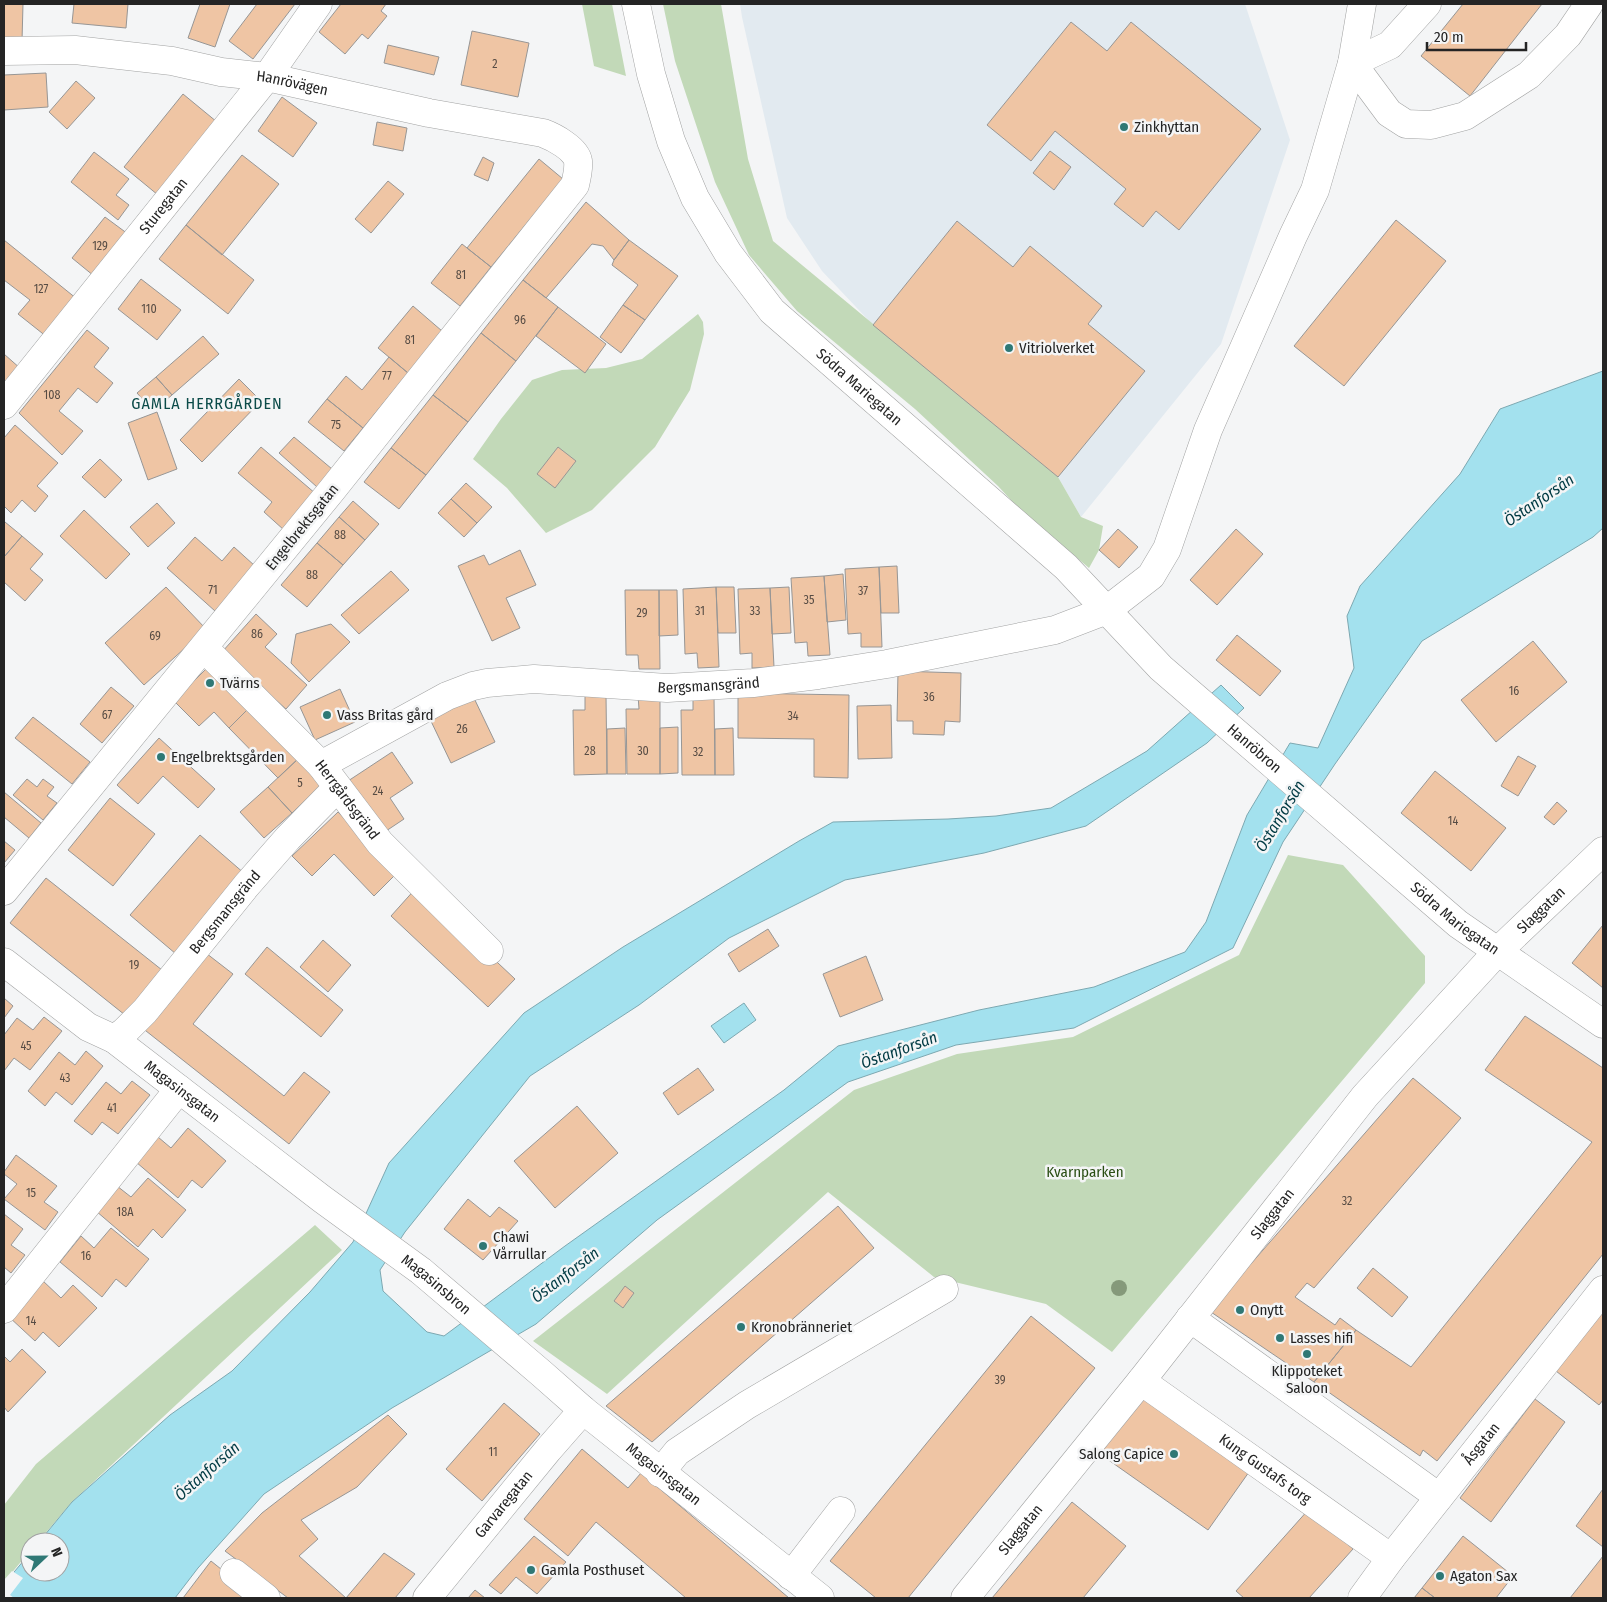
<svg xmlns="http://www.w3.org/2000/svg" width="1607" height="1602" viewBox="0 0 1607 1602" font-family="'Fira Sans Condensed',sans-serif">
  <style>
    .built { fill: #e2eaf0 }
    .green { fill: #c2d9b8 }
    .water { fill: #a3e1ee; stroke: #7da8b1 }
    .pier { fill: #f4f5f6 }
    .building { fill: #efc5a4; stroke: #979695 }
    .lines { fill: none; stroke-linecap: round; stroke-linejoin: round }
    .minor-casing { stroke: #a2a3a3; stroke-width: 29 }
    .minor { stroke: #fff; stroke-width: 28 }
    .tree { fill: #85997a }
    .poi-dot { fill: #2f7875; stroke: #f4f5f6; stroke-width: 2 }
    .labels { text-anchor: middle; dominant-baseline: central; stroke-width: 5; stroke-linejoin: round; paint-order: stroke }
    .number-label { font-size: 12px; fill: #574c44 }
    .street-label { font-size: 15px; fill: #242424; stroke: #f4f5f6 }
    .poi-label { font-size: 15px; fill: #242424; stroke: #f4f5f6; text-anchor: start }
    .park-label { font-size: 15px; fill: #2a4e14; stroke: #f4f5f6 }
    .neighbourhood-label { font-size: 16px; letter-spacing: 1px; fill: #0c4b49; stroke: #f4f5f6 }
    .water-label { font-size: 16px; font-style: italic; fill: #003a43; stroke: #f4f5f6 }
  </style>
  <rect width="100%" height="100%" fill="#f4f5f6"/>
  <path class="built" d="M740,4h505l45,136 -69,204 -140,173 -23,-40 -185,-152 -51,-54 -35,-53 -45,-201z"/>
  <path class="green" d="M582,4h30l14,72 -32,-10z
    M663,4h58l27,155 25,82 285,236 23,40 22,9 -4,24 -10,18 -67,-56 -24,-26 -83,-77 -118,-98 -48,-56 -34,-73 -40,-121z
    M698,314l5,8 1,12 -14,56 -35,57 -63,63 -46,23 -39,-45 -34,-29 28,-40 31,-39 30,-10 44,-2 36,-9z
    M1288,855l55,10 82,91v27l-313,369 -66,-48 -112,-27 -106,-85 -221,202 -74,-53 321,-251 103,-36 116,-17 166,-82z
    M315,1225l27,25 -270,252 -34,40h-8v9l-26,31v-77l32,-41z"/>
  <path class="water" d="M1603,371v157l-10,9 -171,104 -87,123 -52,78 -50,106 -159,80 -118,17 -108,37 -191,138 -121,104 -144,84 -128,86 -66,74 -23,30h-171v-14l26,-31v19h30v-30h-21l33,-40 98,-87 62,-44 78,-79 43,-50 36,-79 135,-150 99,-66 176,-106 34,-19 115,-3 48,-3 55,-8 96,-57 74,-66 23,23 -37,35 -121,83 -102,27 -139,27 -116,58 -90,67 -109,71 -125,156 -25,38 3,21 44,41 17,4 121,-90 219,-156 54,-44 141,-36 115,-23 91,-35 21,-30 41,-107 43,-72 28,5 36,-80 -7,-52 13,-30 100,-112 40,-65z
    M744,1003l12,17 -32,23 -13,-17z"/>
  <path class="pier" d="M12,1571l11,7 -13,17 4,3h-10v-18z"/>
  <path class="building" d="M4,4h19l-1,37 -18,-1z
    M74,4h54l-2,24 -54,-5z
    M200,4h30l-15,43 -27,-9z
    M257,4h38l-42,55 -24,-18z
    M341,4h45l-5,7 6,5 -19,23 -6,-5 -17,20 -26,-22z
    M1463,4h79l-72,92 -49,-40z
    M1071,22l36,29 24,-29 130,107 -82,101 -23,-19 -13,16 -29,-23 12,-15 -71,-58 -24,30 -44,-36z
    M472,31l57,12 -11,54 -57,-12z
    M388,45l51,12 -5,18 -50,-12z
    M46,73l2,34 -44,3v-35z
    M76,81l19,17 -28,31 -18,-17z
    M183,94l34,28 -59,73 -34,-28z
    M282,97l35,26 -24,34 -35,-26z
    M377,122l30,6 -4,23 -30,-6z
    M1050,151l21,16 -17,23 -21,-17z
    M94,152l35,27 -13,16 13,10 -11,15 -47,-38z
    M242,155l37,29 -57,71 -36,-30z
    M483,157l11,6 -6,18 -14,-6z
    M539,159l24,20 -72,88 -24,-19z
    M388,181l16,13 -33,39 -16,-14z
    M586,202l43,38 -15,20 -11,-14 -11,-2 -46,54 -23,-18z
    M105,217l23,17 -34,42 -22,-18z
    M1396,220l50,41 -102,125 -50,-40z
    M957,221l56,46 17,-21 72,60 -14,18 57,47 -87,106 -185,-152z
    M186,225l68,55 -26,34 -69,-55z
    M4,240l73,59 -30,38 -29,-23 12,-14 -26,-20z
    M629,240l49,36 -33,44 -22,-15 15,-20 -26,-20 2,-5z
    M462,244l29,23 -31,39 -29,-23z
    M141,279l40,31 -24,30 -39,-31z
    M523,280l35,27 -42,54 -35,-28z
    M623,305l22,15 -24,33 -21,-16z
    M413,306l29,25 -34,42 -30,-25z
    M558,307l48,37 -21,29 -49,-37z
    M87,330l22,18 -15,19 19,16 -16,20 -19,-15 -19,23 24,20 -21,24 -43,-42z
    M481,333l35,28 -48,61 -35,-27z
    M203,336l16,18 -47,41 -16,-18z
    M4,354l17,15 -17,21z
    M389,357l19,16 -45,55 -36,-29 19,-23 16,14z
    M156,377l16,18 -19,16 -16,-18z
    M239,379l22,22 -59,61 -22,-22z
    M433,395l35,27 -42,53 -35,-27z
    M327,399l36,29 -19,23 -36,-29z
    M157,412l20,57 -29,11 -20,-57z
    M15,425l43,38 -21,23 11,10 -13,16 -13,-12 -11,13 -7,-7v-68z
    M294,437l38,32 -15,18 -38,-34z
    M261,447l55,47 -32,36 -20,-18 8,-10 -34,-29z
    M558,447l18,14 -21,27 -18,-14z
    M391,448l35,27 -27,34 -35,-27z
    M100,459l22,21 -17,18 -23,-21z
    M466,483l26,24 -15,16 -26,-24z
    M451,499l26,24 -13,14 -26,-24z
    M353,501l26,23 -14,16 -26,-23z
    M157,503l18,20 -27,24 -18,-20z
    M84,510l46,44 -24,25 -46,-43z
    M339,517l26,23 -22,25 -26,-22z
    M5,522l17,14 -18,21v-34z
    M1118,529l20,18 -19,21 -20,-18z
    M1236,529l27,25 -46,51 -27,-25z
    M22,536l21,18 -13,15 13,11 -18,21 -21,-19v-25z
    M195,537l27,24 12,-14 21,19 -40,45 -48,-43z
    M317,543l26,22 -36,42 -26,-22z
    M520,550l16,35 -30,13 14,30 -28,13 -34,-75 26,-11 5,10z
    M897,566l2,47h-18l-2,-46z
    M879,567l3,80h-21v-14l-13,1 -3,-65z
    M391,571l18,19 -50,44 -18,-19z
    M843,574l3,46 -19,2 -3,-46z
    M824,576l6,79 -22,1 -1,-14 -12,1 -4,-65z
    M166,587l40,42 -62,56 -39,-42z
    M716,587l3,80 -21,1 -1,-15 -12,1 -2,-65z
    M716,587h18l2,46h-18z
    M789,587l2,46 -19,1 -2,-46z
    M770,588l4,79 -22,1v-15l-12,1 -2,-65z
    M625,590h34l1,79h-21l-1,-14h-12z
    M659,590h18l1,45 -19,1z
    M256,614l21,20 -12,13 42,38 -21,24 -64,-57z
    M331,624l19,18 -41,40 -18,-19 5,-29z
    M1237,635l44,36 -21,25 -44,-36z
    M1533,641l34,41 -71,60 -35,-42z
    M210,665l41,41 -22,22 -15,-16 -15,14 -25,-25z
    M898,671l63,2 -1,49 -15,-1 -1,14 -31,-1v-13h-16z
    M111,687l23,19 -32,37 -22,-19z
    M340,689l15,33 -40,18 -15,-33z
    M738,693l111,2 -1,83 -34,-1v-38l-76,-1z
    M660,694v80h-33l-1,-65h13l-1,-14z
    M585,695h21l1,79 -33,1 -1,-65h12z
    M473,696l22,46 -44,21 -22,-46z
    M693,696h21l1,79h-33l-1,-65h12z
    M891,705l1,53 -34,1 -1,-53z
    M251,706l49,51 -22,21 -49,-50z
    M33,717l57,45 -18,22 -57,-46z
    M678,727v46l-18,1v-46z
    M625,728l1,46h-19v-45z
    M733,728l1,47h-19v-46z
    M159,738l56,51 -17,19 -35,-32 -25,28 -21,-19z
    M392,752l21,31 -23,15 14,21 -21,14 -35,-52z
    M1518,756l18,10 -18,30 -17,-10z
    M300,757l24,26 -32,30 -24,-26z
    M1435,771l71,57 -35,43 -70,-58z
    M27,779l10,8 6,-8 11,8 -7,9 10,7 -14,17 -30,-25z
    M268,787l24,26 -28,25 -24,-26z
    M4,792l37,31 -12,15 -25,-21z
    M110,798l45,36 -42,52 -45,-36z
    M1557,802l10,9 -13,14 -10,-8z
    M338,812l59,61 -23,23 -40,-42 -22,22 -20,-20z
    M200,835l45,39 -69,80 -46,-39z
    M4,841l11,9 -11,13z
    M46,878l116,92 -37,45 -115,-92z
    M417,887l98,92 -27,28 -97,-91z
    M1603,925v63l-31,-25z
    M768,929l11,17 -40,26 -11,-18z
    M323,940l28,25 -23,27 -28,-25z
    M267,947l76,63 -22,27 -76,-63z
    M202,950l31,24 -40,50 91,72 20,-24 26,20 -41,52 -148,-117z
    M866,956l17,44 -43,17 -17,-43z
    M4,998l9,8 -9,12z
    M1525,1016l78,52v186l-166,207 -14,-11 -3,6 -106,-74 42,-52 55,37 181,-225 -107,-72z
    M44,1017l18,14 -32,39 -16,-12 -10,13v-36l13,-17 16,12z
    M86,1051l17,15 -31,39 -16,-13 -11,14 -17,-15 31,-39 16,13z
    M698,1068l16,22 -36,25 -15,-22z
    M1413,1078l48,40 -147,170 -7,-5 -12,14 40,28 5,-7 16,12 -42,52 -106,-72 21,-21z
    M132,1081l18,14 -32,39 -16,-12 -10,13 -18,-14 32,-39 15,12z
    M577,1106l41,47 -63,55 -41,-47z
    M188,1128l38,33 -24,27 -10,-8 -14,18 -42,-36 22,-25 13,11z
    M16,1155l41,31 -13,16 14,10 -13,18 -41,-31 13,-15 -13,-10v-2z
    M148,1178l38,32 -24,28 -9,-9 -15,18 -42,-36 21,-25 14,11z
    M468,1199l22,18 9,-10 19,14 -35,39 -39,-31z
    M838,1206l36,42 -222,194 -46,-36z
    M4,1214l19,15 -12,16 14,10 -14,18 -7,-6z
    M111,1228l38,31 -23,28 -10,-8 -14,18 -42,-35 21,-26 13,12z
    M1373,1268l35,29 -16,20 -35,-29z
    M42,1280l19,18 12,-13 24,23 -38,39 -16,-15 -8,9 -27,-25z
    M625,1286l9,7 -11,15 -9,-7z
    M1603,1311v89l-4,5 -43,-34z
    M1031,1316l64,52 -187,230h-32l-46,-37z
    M22,1349l24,23 -38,40 -4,-5v-51l6,6z
    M1142,1396l107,76 -41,58 -108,-76z
    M1535,1399l30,23 -74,100 -31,-24z
    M504,1403l36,31 -58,67 -36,-32z
    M388,1415l19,19 -50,53 -56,33 17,19 -19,17 47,42h-58l-63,-47 37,-38z
    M582,1449l46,39 13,-15 148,125h-103l-90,-76 -28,34 -44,-37z
    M1603,1489v58l-27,-21z
    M1072,1502l54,44 -43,52h-91z
    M1309,1509l44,40 -44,49h-65l-8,-7z
    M534,1536l32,26 -29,32 -21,-17 -15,17 -12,-9z
    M1463,1536l50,40 -17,22h-61l-13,-10z
    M384,1553l31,21 -20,24h-49z
    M1603,1556v42h-33l30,-38z
    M211,1561l46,37h-74z
    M1422,1588l13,10h-21z
    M475,1590l10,8h-17z"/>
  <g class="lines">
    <defs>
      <g id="minor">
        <path id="s1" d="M636,4l15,70 20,67 24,57 33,55 44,58 294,256 95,101 297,256 145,100"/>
        <path d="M1427,4l-37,41 -38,18 37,50 17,11 25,1 34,-9 64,-41 39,-40 21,-31"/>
        <path id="s2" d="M4,51l71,-1 97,11 49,11 46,5 162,36 114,20c11,4 33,16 35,28 1,8 -1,16 -3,24l-243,305 -328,401"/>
        <path id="s3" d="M4,405l263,-328 51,-73"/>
        <path id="s4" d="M204,648l117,117 59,78 109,108"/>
        <path id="s5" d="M321,765l126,-69 26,-10 14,-3 47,-4 133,9 86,-5 65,-8 69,-11 168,-34 52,-20 44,-34 16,-27 41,-119 85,-194 22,-46 37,-127 10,-59"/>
        <path id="s6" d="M4,962l84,65 26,12 208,160 99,72 120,102 42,37 237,188"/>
        <path id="s7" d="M114,1039l10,-7 21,-21 101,-125 42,-48 49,-50"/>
        <path d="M4,1309l175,-220"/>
        <path d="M1190,1318l249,179"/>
        <path id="s8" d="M1141,1381l250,177"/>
        <path d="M660,1473l17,-21 70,-47 197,-116"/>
        <path d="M234,1573l32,25"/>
        <path d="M791,1576l50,-65"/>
        <path id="s9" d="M427,1598l121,-148 35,-40"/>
        <path id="s10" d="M965,1598l176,-217 224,-285 133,-145 105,-100"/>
        <path id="s11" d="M1362,1598l29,-40 212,-268"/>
      </g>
    </defs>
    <use href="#minor" class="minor-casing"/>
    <use href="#minor" class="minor"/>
  </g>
  <circle class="tree" cx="1119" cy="1288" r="8"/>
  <g class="poi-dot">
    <circle cx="1124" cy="127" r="5"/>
    <circle cx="1009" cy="348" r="5"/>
    <circle cx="210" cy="683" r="5"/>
    <circle cx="327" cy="715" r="5"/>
    <circle cx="161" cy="757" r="5"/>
    <circle cx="483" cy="1246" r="5"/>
    <circle cx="1240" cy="1310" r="5"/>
    <circle cx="741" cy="1327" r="5"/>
    <circle cx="1280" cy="1338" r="5"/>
    <circle cx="1307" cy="1354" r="5"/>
    <circle cx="1174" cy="1454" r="5"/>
    <circle cx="531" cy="1570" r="5"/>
    <circle cx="1440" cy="1576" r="5"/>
  </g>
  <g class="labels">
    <g class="number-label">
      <text x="495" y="64">2</text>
      <text x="100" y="246">129</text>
      <text x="461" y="275">81</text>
      <text x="41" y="289">127</text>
      <text x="149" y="309">110</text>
      <text x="520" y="320">96</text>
      <text x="410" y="340">81</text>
      <text x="387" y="376">77</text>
      <text x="52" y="395">108</text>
      <text x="336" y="425">75</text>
      <text x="340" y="535">88</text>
      <text x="312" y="575">88</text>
      <text x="213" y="590">71</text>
      <text x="863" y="591">37</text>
      <text x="809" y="600">35</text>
      <text x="700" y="611">31</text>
      <text x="755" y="611">33</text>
      <text x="642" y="613">29</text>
      <text x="257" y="634">86</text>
      <text x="155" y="636">69</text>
      <text x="1514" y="691">16</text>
      <text x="929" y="697">36</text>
      <text x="107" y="715">67</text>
      <text x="793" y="716">34</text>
      <text x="462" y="729">26</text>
      <text x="590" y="751">28</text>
      <text x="643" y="751">30</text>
      <text x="698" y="752">32</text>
      <text x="300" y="783">5</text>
      <text x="378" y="791">24</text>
      <text x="1453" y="821">14</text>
      <text x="134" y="965">19</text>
      <text x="26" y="1046">45</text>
      <text x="65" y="1078">43</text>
      <text x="112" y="1108">41</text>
      <text x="31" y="1193">15</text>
      <text x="1347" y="1201">32</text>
      <text x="125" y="1212">18A</text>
      <text x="86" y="1256">16</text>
      <text x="31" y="1321">14</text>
      <text x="1000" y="1380">39</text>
      <text x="493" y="1452">11</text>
    </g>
    <g class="street-label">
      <text stroke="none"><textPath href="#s2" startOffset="291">Hanrövägen</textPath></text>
      <text stroke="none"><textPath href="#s3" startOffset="255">Sturegatan</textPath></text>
      <text stroke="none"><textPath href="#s1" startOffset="456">Södra Mariegatan</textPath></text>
      <text transform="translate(302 527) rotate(-51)">Engelbrektsgatan</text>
      <text stroke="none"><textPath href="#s5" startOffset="408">Bergsmansgränd</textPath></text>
      <text stroke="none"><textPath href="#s1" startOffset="992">Hanröbron</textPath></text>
      <text stroke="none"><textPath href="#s4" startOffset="209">Herrgårdsgränd</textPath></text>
      <text stroke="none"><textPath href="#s10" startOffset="898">Slaggatan</textPath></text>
      <text stroke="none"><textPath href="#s7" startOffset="169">Bergsmansgränd</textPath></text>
      <text stroke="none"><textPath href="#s1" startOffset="1255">Södra Mariegatan</textPath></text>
      <text stroke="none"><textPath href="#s6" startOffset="221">Magasinsgatan</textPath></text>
      <text stroke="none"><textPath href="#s10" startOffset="492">Slaggatan</textPath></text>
      <text stroke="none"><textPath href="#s6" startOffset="540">Magasinsbron</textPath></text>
      <text stroke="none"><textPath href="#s11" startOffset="195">Åsgatan</textPath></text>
      <text stroke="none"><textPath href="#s8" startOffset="152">Kung Gustafs torg</textPath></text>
      <text stroke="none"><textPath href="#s6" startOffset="836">Magasinsgatan</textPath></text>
      <text stroke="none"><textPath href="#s9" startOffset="121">Garvaregatan</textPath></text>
      <text stroke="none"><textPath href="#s10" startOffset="88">Slaggatan</textPath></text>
    </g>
    <g class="poi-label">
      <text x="1134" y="127">Zinkhyttan</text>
      <text x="1019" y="348">Vitriolverket</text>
      <text x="220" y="683">Tvärns</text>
      <text x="337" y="715">Vass Britas gård</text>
      <text x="171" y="757">Engelbrektsgården</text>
      <text x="493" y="1237">Chawi<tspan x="493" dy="17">Vårrullar</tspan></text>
      <text x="1250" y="1310">Onytt</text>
      <text x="751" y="1327">Kronobränneriet</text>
      <text x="1290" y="1338">Lasses hifi</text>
      <text x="1307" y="1371" text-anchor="middle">Klippoteket<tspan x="1307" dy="17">Saloon</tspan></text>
      <text x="1164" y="1454" text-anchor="end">Salong Capice</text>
      <text x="541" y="1570">Gamla Posthuset</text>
      <text x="1450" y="1576">Agaton Sax</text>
    </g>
    <g class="park-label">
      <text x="1085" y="1172">Kvarnparken</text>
    </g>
    <g class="neighbourhood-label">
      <text x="207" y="403">GAMLA HERRGÅRDEN</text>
    </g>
    <g class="water-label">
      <text transform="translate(1539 500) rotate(-34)">Östanforsån</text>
      <text transform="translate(1280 816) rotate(-59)">Östanforsån</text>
      <text transform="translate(899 1050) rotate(-20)">Östanforsån</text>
      <text transform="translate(565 1275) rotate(-37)">Östanforsån</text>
      <text transform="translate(207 1471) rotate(-41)">Östanforsån</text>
    </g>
  </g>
  <rect width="1607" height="1602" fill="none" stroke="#242424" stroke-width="10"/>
  <g transform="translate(45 1557) rotate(68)"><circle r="24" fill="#f4f5f6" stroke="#a1a1a2"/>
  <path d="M0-4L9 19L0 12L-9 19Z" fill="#2f7875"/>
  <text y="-8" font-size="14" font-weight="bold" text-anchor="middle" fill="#242424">N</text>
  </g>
  <path d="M1427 42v8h99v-8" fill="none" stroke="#242424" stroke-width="2.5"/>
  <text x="1434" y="42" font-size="15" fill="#242424" stroke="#f4f5f6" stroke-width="4" paint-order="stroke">20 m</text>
</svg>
